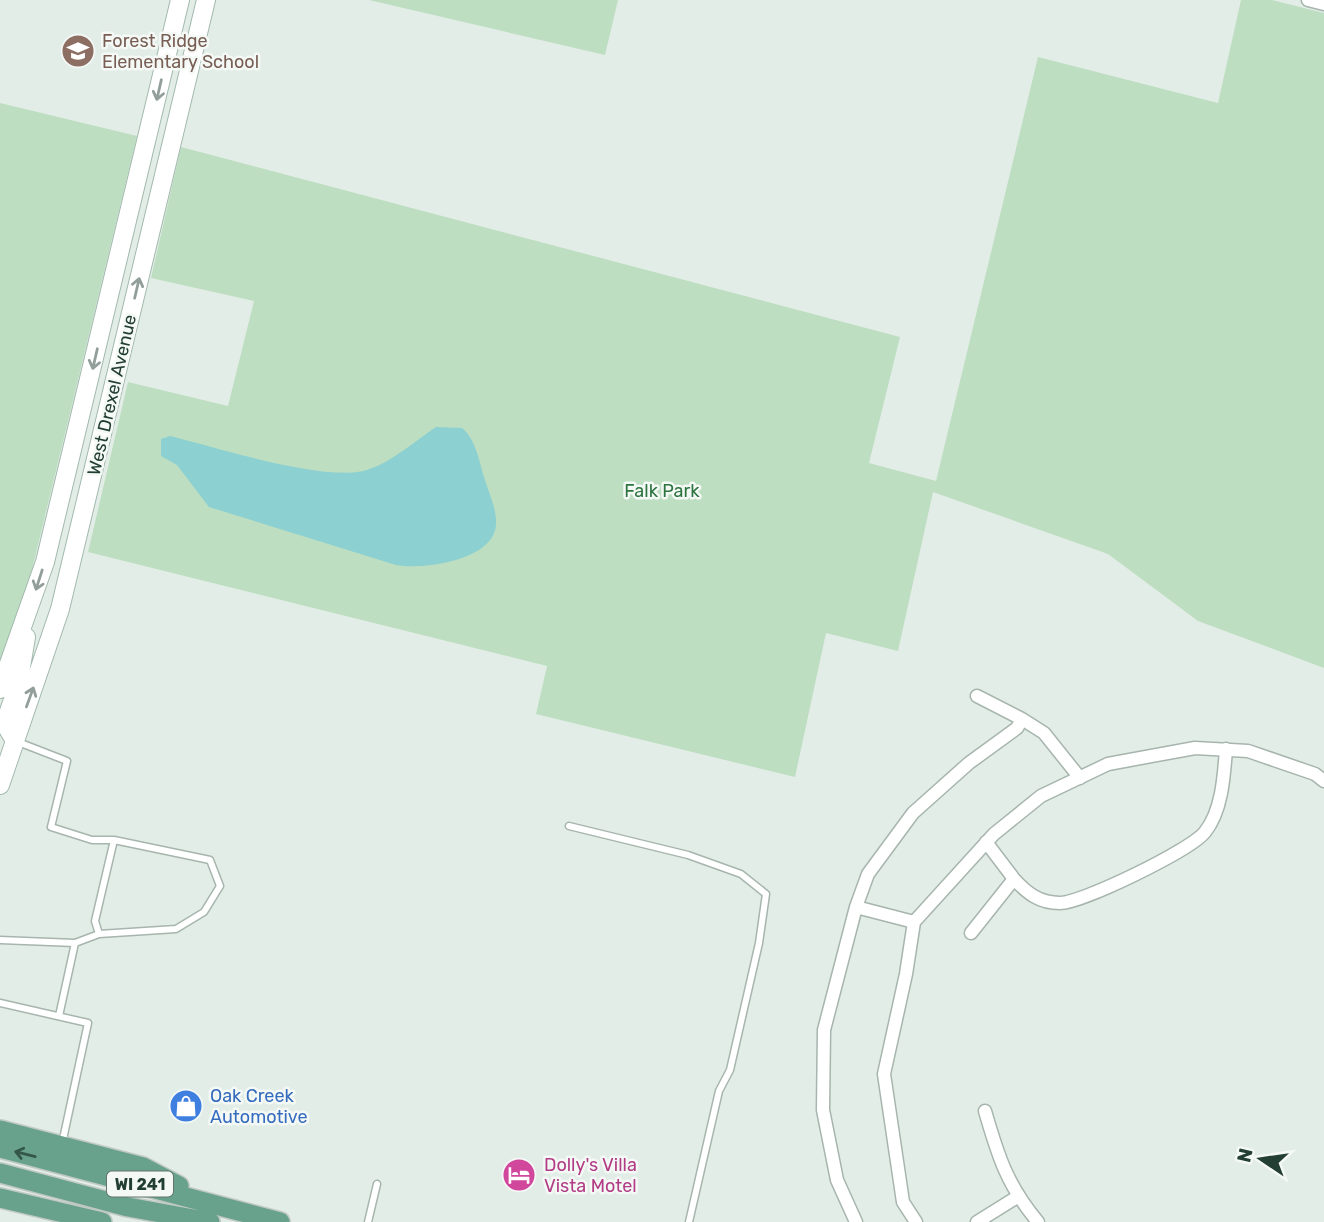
<svg xmlns="http://www.w3.org/2000/svg" width="1324" height="1222" viewBox="0 0 1324 1222" font-family="Rubik,sans-serif">
  <style>
    .green { fill: #bddec1 }
    .water { fill: #8cd0d1 }
    .lines { fill: none; stroke-linecap: round; stroke-linejoin: round }
    .lane-casing { stroke: #a6b5ad; stroke-width: 9 }
    .street-casing { stroke: #a6b5ad; stroke-width: 15 }
    .secondary-casing { stroke: #a2b9ae; stroke-width: 20 }
    .primary-casing { stroke: #c1c9c6; stroke-width: 22 }
    .lane { stroke: #fff; stroke-width: 6 }
    .street { stroke: #fff; stroke-width: 12 }
    .secondary { stroke: #fff; stroke-width: 18 }
    .primary { stroke: #68a28c; stroke-width: 19 }
    .oneway { stroke: #919e99 }
    .oneway2 { stroke: #345749 }
    .labels { text-anchor: middle; dominant-baseline: central; stroke-width: 5; stroke-linejoin: round; paint-order: stroke }
    .shield { fill: #f4f9f6; stroke: #62766e; stroke-width: 2 }
    .shield-label { font-size: 16px; font-weight: bold; fill: #233e33 }
    .education-label { font-size: 18px; fill: #785e54; stroke: #f4f9f6; text-anchor: start }
    .street-label { font-size: 18px; fill: #233e33; stroke: #f4f9f6 }
    .park-label { font-size: 18px; fill: #2d7540; stroke: #f4f9f6 }
    .shop-label { font-size: 18px; fill: #366cbe; stroke: #f4f9f6; text-anchor: start }
    .hotel-label { font-size: 18px; fill: #b23c85; stroke: #f4f9f6; text-anchor: start }
  </style>
  <rect width="100%" height="100%" fill="#e3ede7"/>
  <path class="green" d="M369,0h249l-13,55z
    M1241,0h31l52,13v655l-126,-47 -90,-67 -175,-62 -35,159 -72,-18 -31,144 -259,-63 11,-48 -459,-114 40,-170 100,24 26,-105 -103,-23 30,-131 719,190 -31,126 67,18 102,-424 180,46z
    M0,103l137,33 -107,442 -30,84z"/>
  <path class="water" d="M436,427l26,1c14,12 17,32 22,49 4,14 13,32 12,47 -1,36 -72,46 -100,41l-187,-58 -32,-42 -16,-9v-17l9,-3c45,11 157,47 197,34 25,-8 48,-29 69,-43z"/>
  <g class="lines">
    <defs>
      <path id="lane" d="M18,742l49,19 -16,66 41,13h22l96,20 10,26 -16,26 -28,17 -77,5 -24,9
        M569,826l119,29 53,19 25,20 -7,49 -29,127 -11,21 -30,131
        M99,934l-4,-13 19,-81
        M0,940l75,3 -16,73
        M0,1003l88,20 -26,121
        M368,1222l9,-38"/>
      <path id="street" d="M1308,0l16,4
        M1022,719l22,14 36,45
        M1014,879c13,14 25,24 46,24 22,0 131,-53 145,-71 17,-21 19,-56 21,-83
        M856,907l58,15
        M914,922l80,-88 47,-38 67,-32 87,-16 53,3 67,23 9,7
        M914,922l-8,52 -22,100 19,128 13,20
        M971,933l43,-54 -28,-37
        M985,1111c13,45 22,74 53,111
        M856,1222l-19,-42 -14,-70 1,-80 32,-123 12,-33 45,-61 56,-50 48,-35 5,-9 -45,-23
        M977,1222l40,-25"/>
      <path id="secondary" d="M0,689l45,-127 135,-562
        M15,741l-7,-12 -1,-12 11,-32 8,-48
        M0,785l60,-176 146,-609"/>
      <path id="primary" d="M0,1130l143,37 36,19
        M0,1148l280,74
        M0,1173l128,34 82,15
        M0,1198l102,24"/>
    </defs>
    <use href="#lane" class="lane-casing"/>
    <use href="#street" class="street-casing"/>
    <use href="#secondary" class="secondary-casing"/>
    <use href="#primary" class="primary-casing"/>
    <use href="#lane" class="lane"/>
    <use href="#street" class="street"/>
    <use href="#secondary" class="secondary"/>
    <use href="#primary" class="primary"/>
  </g>
  <defs><path id="oneway-shaft" d="M-6 0H5M1.5-3L5.5 0L1.5 3" fill="none" stroke-width="1.6" stroke-linecap="round" stroke-linejoin="round" transform="scale(1.75)"/></defs>
  <g class="oneway">
    <use href="#oneway-shaft" transform="translate(159 90) rotate(103)"/>
    <use href="#oneway-shaft" transform="translate(137 288) rotate(-77)"/>
    <use href="#oneway-shaft" transform="translate(95 359) rotate(103)"/>
    <use href="#oneway-shaft" transform="translate(39 580) rotate(108)"/>
    <use href="#oneway-shaft" transform="translate(30 697) rotate(-70)"/>
  </g>
  <use class="oneway2" href="#oneway-shaft" transform="translate(25 1154) rotate(-166)"/>
  <defs>
    <symbol id="school-disc" viewBox="-11 -11 22 22"><circle r="9.5" fill="#8d6e63" stroke="#f4f9f6"/><path d="M0-5L7-2L0 1L-7-2ZM-4 1L0 2.5L4 1V4Q0 6-4 4Z" fill="#fff"/></symbol>
    <symbol id="shop-disc" viewBox="-11 -11 22 22"><circle r="9.5" fill="#3f7fe0" stroke="#f4f9f6"/><path d="M-5-2.5h2.3a2.7 3.5 0 0 1 5.4 0H5L5.5 6h-11ZM-1.5-2.5h3a1.5 2.3 0 0 0-3 0Z" fill="#fff"/></symbol>
    <symbol id="hotel-disc" viewBox="-11 -11 22 22"><circle r="9.5" fill="#d1479c" stroke="#f4f9f6"/><path d="M-6-4.5h1.5V1H6V5H4.5V3h-9V5H-6ZM-4 0a1.8 1.8 0 1 1 3.6 0ZM.5 0V-2.5h3Q6-2.5 6 0Z" fill="#fff"/></symbol>
  </defs>
  <g fill-rule="evenodd">
    <use href="#school-disc" x="59" y="32" width="38" height="38"/>
    <use href="#shop-disc" x="167" y="1087" width="38" height="38"/>
    <use href="#hotel-disc" x="500" y="1156" width="38" height="38"/>
  </g>
  <g class="labels">
    <rect class="shield" x="107" y="1171.5" width="66" height="25" rx="5"/>
    <g class="shield-label">
      <text x="140" y="1184">WI 241</text>
    </g>
    <g class="education-label">
      <text x="102" y="41">Forest Ridge<tspan x="102" dy="21">Elementary School</tspan></text>
    </g>
    <g class="street-label">
      <text transform="translate(112 395) rotate(-77)">West Drexel Avenue</text>
    </g>
    <g class="park-label">
      <text x="662" y="491">Falk Park</text>
    </g>
    <g class="shop-label">
      <text x="210" y="1096">Oak Creek<tspan x="210" dy="21">Automotive</tspan></text>
    </g>
    <g class="hotel-label">
      <text x="544" y="1165">Dolly's Villa<tspan x="544" dy="21">Vista Motel</tspan></text>
    </g>
  </g>
  <g transform="translate(1261 1159) rotate(283)" stroke="#f4f9f6" stroke-width="5" paint-order="stroke">
  <path d="M0-5L12 26L0 18L-12 26Z" fill="#233e33"/>
  <text y="-10" font-size="19" font-weight="bold" text-anchor="middle" fill="#233e33">N</text>
  </g>
</svg>
